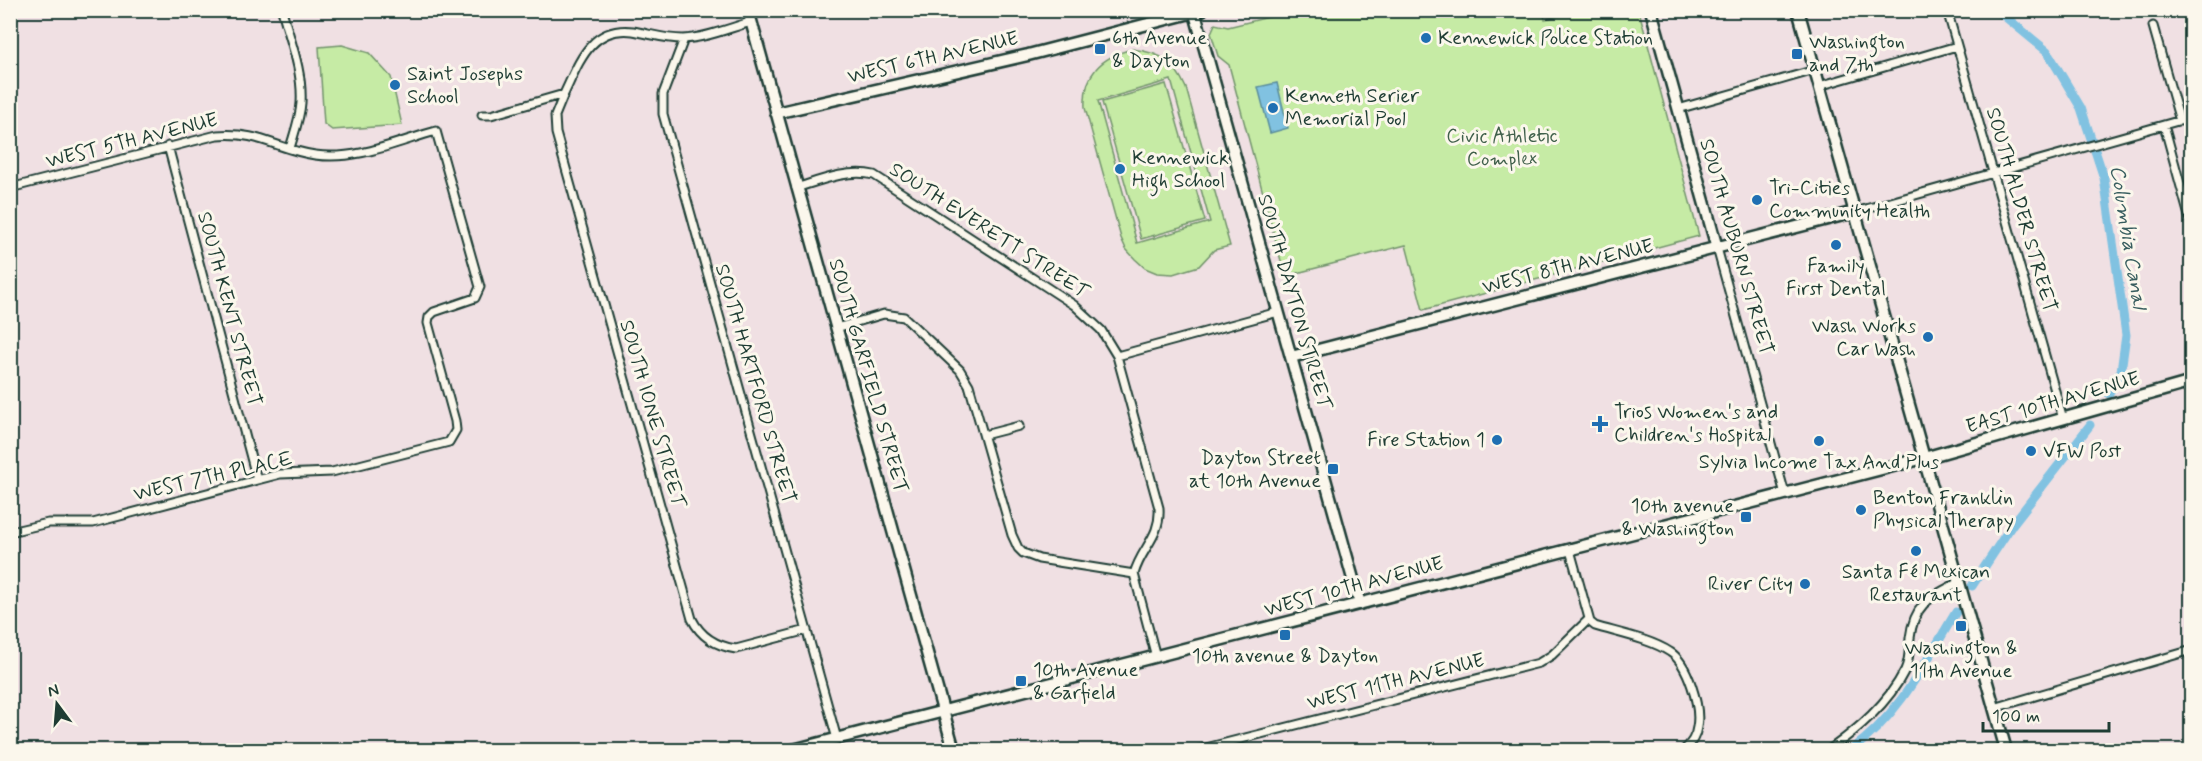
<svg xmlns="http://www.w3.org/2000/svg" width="2202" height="761" viewBox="0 0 2202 761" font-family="Mynerve,sans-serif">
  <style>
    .green { fill: #c6eba5; stroke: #72946c; stroke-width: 1.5; fill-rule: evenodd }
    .water { fill: #81c2e1; stroke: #5a8d9c; stroke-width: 1.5 }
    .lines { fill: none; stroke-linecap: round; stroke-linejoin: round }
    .canal { stroke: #81c2e1; stroke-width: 9 }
    .street-casing { stroke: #1f3d34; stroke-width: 11 }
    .secondary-casing { stroke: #1f3d34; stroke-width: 15 }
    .street { stroke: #fbf7ec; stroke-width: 7 }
    .secondary { stroke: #fbf7ec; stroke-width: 10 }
    .poi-dot { fill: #1f6fb2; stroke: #fbf7ec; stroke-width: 2 }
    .labels { text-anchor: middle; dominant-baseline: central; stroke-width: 6; stroke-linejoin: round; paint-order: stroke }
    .poi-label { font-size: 20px; fill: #1f3d34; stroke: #fbf7ec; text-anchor: start }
    .street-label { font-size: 20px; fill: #1f3d34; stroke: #fbf7ec }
    .park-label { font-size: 20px; fill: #40604b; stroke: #fbf7ec }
    .water-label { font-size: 21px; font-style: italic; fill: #385e5f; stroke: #fbf7ec }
  </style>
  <rect width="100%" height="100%" fill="#f0e0e3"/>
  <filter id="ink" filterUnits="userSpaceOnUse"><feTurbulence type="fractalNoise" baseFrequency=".0167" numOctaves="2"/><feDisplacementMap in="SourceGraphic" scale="12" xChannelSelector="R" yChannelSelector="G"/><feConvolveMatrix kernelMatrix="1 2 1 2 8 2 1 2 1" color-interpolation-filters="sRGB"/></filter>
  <g filter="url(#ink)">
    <path class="green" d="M1297,10h245l3,9 33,-8h61l60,225 -276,74 -17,-65 -121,31 -56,-211 -11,-9 -7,-23 4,-9 13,3z
      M342,45l27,8 22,24 11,48 -70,5 -8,-6 -5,-77z
      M1132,49c30,4 42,12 54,39l44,158 -16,4 -15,16 -26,8 -16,-1 -12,-5 -10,-9 -9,-10 -5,-11 -36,-130c-2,-34 16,-51 47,-59zM1171,80l39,142 -73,21 -39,-142z
      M1166,84l39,137 -64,18 -39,-137z"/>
    <path class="water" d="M1277,83l11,45 -18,5 -12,-46z"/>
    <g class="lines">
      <path class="canal" d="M1997,10l50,41 34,57 23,70 22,157 -5,36 -12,23
        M1972,586l40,-61 78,-100
        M1851,750c48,-34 75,-89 105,-138"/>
      <defs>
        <path id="street" d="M282,10c8,30 21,61 19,93 -1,15 -7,31 -11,45
          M1947,10l116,409
          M2153,26l27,95
          M684,39l-21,55v20l174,625
          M1819,86l138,-40
          M564,94l-9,22 1,17 136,486c9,18 24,27 44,30l71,-19
          M1678,109l137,-39
          M482,115h9l73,-21c15,-31 26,-68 69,-63 17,3 33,8 50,8 23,-1 46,-11 68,-17
          M2164,125l28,102
          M168,146l89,334
          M10,188l207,-53c42,-4 61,15 98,20 41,6 82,-13 121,-24l44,156 -5,11 -41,14 -5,5 -1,6 27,98 1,9 -7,12 -117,30 -52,2 -187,49h-45l-38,9
          M796,188c25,-8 52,-19 78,-13l200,130 27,25 16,26 42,152c2,29 -18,40 -25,66l22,83
          M1855,212l337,-95
          M1717,248l68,246
          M836,328l48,-14 20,3 56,53 9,15 43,150 6,13 5,5 16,6 95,15
          M1117,356l161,-44
          M984,435l35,-9
          M1570,550l20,72 5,4c23,7 55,13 75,26 18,11 31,55 27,75 -1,9 -6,17 -13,23
          M1994,708l198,-58
          M1198,750l341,-87 13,-8 36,-35
          M1829,750c29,-21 59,-46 76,-80 5,-10 4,-21 5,-32 4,-35 21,-41 49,-56"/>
        <path id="secondary" d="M748,10l206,740
          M1194,10l166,594
          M1651,10l66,238
          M1798,10l208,740
          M776,113l252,-58 174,-45
          M1291,357l564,-145
          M793,750l1131,-292 268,-76"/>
      </defs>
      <use href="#street" class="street-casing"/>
      <use href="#secondary" class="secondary-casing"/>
      <use href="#street" class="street"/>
      <use href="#secondary" class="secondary"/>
    </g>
  </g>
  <g class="poi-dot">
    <circle cx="1426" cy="38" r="6"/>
    <rect x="1094" y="43" width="12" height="12" rx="3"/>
    <rect x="1791" y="48" width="12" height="12" rx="3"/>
    <circle cx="395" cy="85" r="6"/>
    <circle cx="1273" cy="108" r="6"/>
    <circle cx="1120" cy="169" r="6"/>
    <circle cx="1757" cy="200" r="6"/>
    <circle cx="1836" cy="245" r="6"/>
    <circle cx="1928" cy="337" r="6"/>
    <path d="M1597 415h6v6h6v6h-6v6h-6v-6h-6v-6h6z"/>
    <circle cx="1497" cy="440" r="6"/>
    <circle cx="1819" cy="441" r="6"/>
    <circle cx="2031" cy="451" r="6"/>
    <rect x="1327" y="463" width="12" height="12" rx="3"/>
    <circle cx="1861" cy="510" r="6"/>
    <rect x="1740" y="511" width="12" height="12" rx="3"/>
    <circle cx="1916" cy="551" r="6"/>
    <circle cx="1805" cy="584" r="6"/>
    <rect x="1955" y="620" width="12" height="12" rx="3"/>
    <rect x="1279" y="629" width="12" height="12" rx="3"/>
    <rect x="1015" y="675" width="12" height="12" rx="3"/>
  </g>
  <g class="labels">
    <g class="poi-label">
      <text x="1112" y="38">6th Avenue<tspan x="1112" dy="23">&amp; Dayton</tspan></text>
      <text x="1438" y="38">Kennewick Police Station</text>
      <text x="1809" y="42">Washington<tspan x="1809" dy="23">and 7th</tspan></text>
      <text x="407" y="74">Saint Josephs<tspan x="407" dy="23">School</tspan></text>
      <text x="1285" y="96">Kenneth Serier<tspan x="1285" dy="23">Memorial Pool</tspan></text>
      <text x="1132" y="158">Kennewick<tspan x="1132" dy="23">High School</tspan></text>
      <text x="1769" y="188">Tri-Cities<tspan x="1769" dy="23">Community Health</tspan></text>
      <text x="1836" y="266" text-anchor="middle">Family<tspan x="1836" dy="23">First Dental</tspan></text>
      <text x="1916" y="326" text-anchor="end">Wash Works<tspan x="1916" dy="23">Car Wash</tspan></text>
      <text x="1614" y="412">Trios Women's and<tspan x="1614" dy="23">Children's Hospital</tspan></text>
      <text x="1485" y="440" text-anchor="end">Fire Station 1</text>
      <text x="2043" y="451">VFW Post</text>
      <text x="1321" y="458" text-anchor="end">Dayton Street<tspan x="1321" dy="23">at 10th Avenue</tspan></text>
      <text x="1819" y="462" text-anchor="middle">Sylvia Income Tax And Plus</text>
      <text x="1873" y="498">Benton Franklin<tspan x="1873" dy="23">Physical Therapy</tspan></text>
      <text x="1734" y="506" text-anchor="end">10th avenue<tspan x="1734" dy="23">&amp; Washington</tspan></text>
      <text x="1916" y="572" text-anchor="middle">Santa Fé Mexican<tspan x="1916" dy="23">Restaurant</tspan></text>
      <text x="1793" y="584" text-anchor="end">River City</text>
      <text x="1961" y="648" text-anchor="middle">Washington &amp;<tspan x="1961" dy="23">11th Avenue</tspan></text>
      <text x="1285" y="656" text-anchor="middle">10th avenue &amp; Dayton</text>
      <text x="1033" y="670">10th Avenue<tspan x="1033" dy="23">&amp; Garfield</tspan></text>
    </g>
    <g class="street-label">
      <text transform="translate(933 58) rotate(-13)">WEST 6TH AVENUE</text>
      <text transform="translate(132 141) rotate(-14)">WEST 5TH AVENUE</text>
      <text transform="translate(2021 210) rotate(74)">SOUTH ALDER STREET</text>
      <text transform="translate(989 231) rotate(33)">SOUTH EVERETT STREET</text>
      <text transform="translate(1736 247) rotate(74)">SOUTH AUBURN STREET</text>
      <text transform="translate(1568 267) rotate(-14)">WEST 8TH AVENUE</text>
      <text transform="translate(1294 302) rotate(74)">SOUTH DAYTON STREET</text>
      <text transform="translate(229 309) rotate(75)">SOUTH KENT STREET</text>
      <text transform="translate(868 376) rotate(74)">SOUTH GARFIELD STREET</text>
      <text transform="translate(755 384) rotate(74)">SOUTH HARTFORD STREET</text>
      <text transform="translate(2053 403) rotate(-16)">EAST 10TH AVENUE</text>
      <text transform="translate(652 414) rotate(74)">SOUTH IONE STREET</text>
      <text transform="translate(213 477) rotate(-13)">WEST 7TH PLACE</text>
      <text transform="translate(1354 587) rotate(-15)">WEST 10TH AVENUE</text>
      <text transform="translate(1396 682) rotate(-14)">WEST 11TH AVENUE</text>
    </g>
    <g class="park-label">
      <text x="1502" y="136">Civic Athletic<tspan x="1502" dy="23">Complex</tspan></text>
    </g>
    <g class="water-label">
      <text transform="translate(2128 237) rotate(81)">Columbia Canal</text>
    </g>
  </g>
  <rect width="2202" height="761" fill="none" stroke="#fbf7ec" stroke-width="36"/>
  <rect x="18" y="18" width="2166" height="725" fill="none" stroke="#1f3d34" stroke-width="2" filter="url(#ink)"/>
  <g transform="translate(57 704) rotate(344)" stroke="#fbf7ec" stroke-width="4.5" paint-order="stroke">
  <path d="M0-4.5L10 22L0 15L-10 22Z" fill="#1f3d34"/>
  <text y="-9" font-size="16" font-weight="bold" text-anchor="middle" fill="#1f3d34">N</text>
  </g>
  <path d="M1983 722v9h126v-9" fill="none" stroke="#1f3d34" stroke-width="3"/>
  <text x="1992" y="722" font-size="18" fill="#1f3d34" stroke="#fbf7ec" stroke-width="4.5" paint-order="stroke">100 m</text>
</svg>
